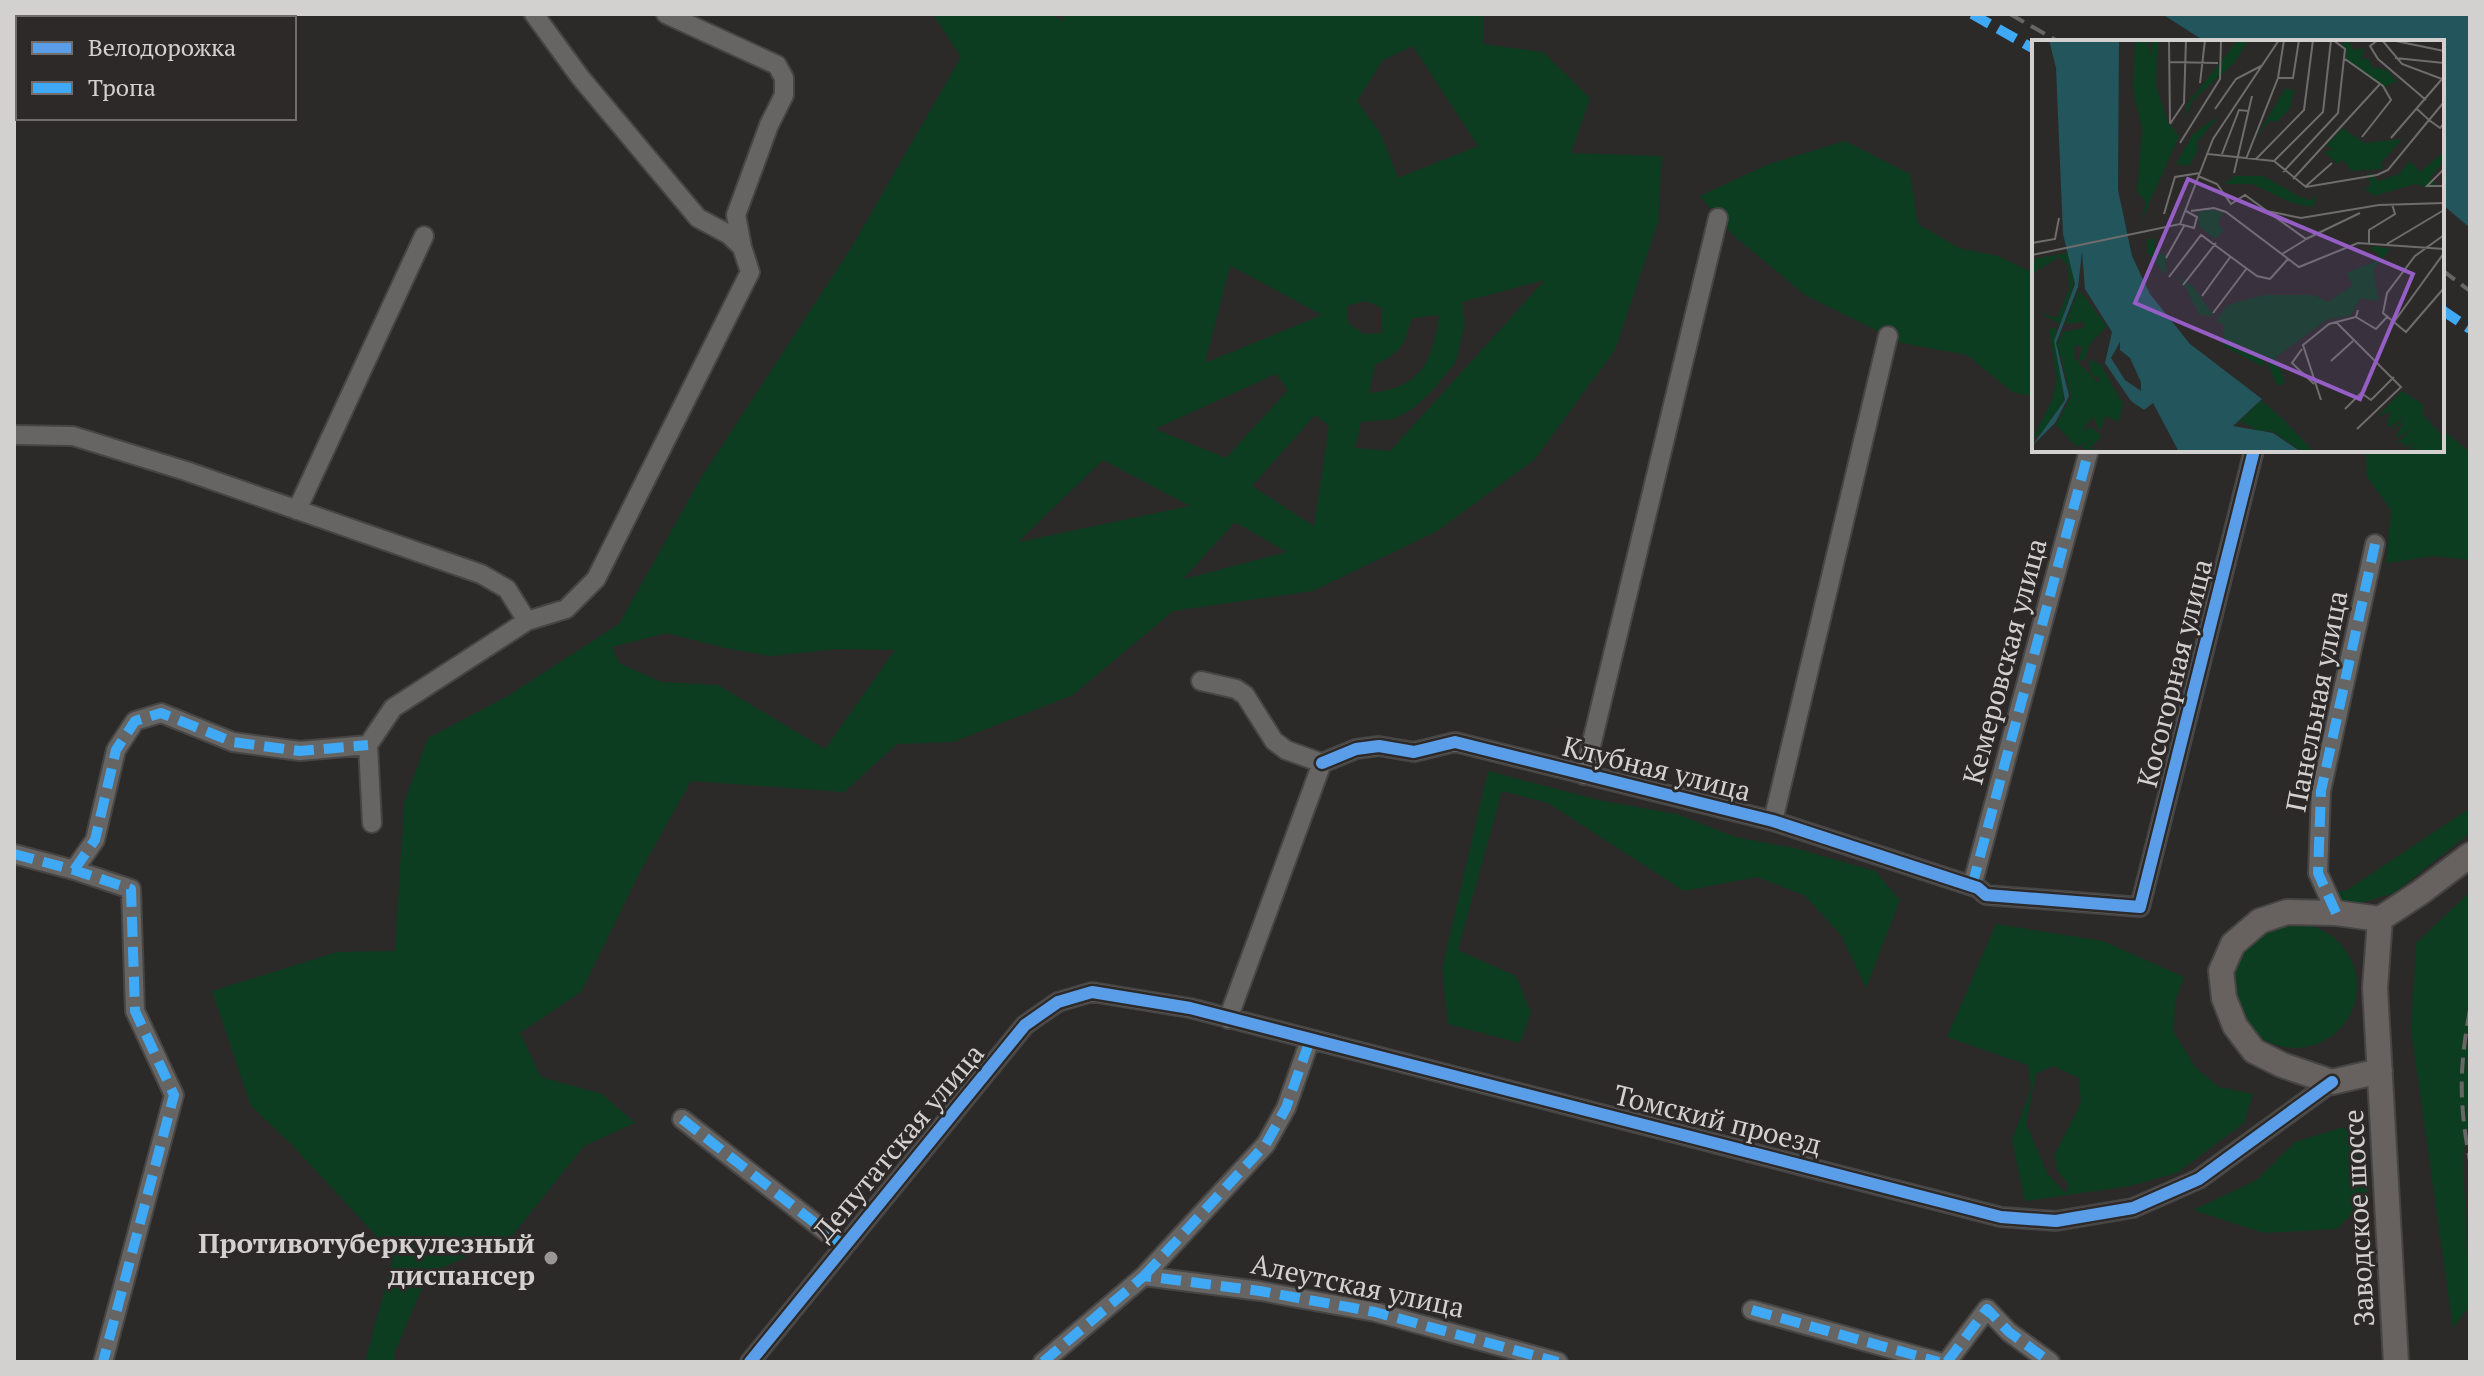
<svg xmlns="http://www.w3.org/2000/svg" width="2484" height="1376" viewBox="0 0 2484 1376" font-family="'PT Serif',serif">
  <style>
    .green { fill: #0d3d21; fill-rule: evenodd }
    .water { fill: #23555c }
    .lines { fill: none; stroke-linecap: round; stroke-linejoin: round }
    .minor-casing { stroke: #464544; stroke-width: 22 }
    .major-casing { stroke: #464544; stroke-width: 28 }
    .minor { stroke: #666564; stroke-width: 18 }
    .major { stroke: #676160; stroke-width: 24 }
    .rail { stroke: #676665; stroke-width: 4; stroke-dasharray: 16 8; stroke-linecap: butt }
    .quiet { stroke: #3fa9f5; stroke-width: 10; stroke-dasharray: 20 10; stroke-linecap: butt }
    .cycleway-casing { stroke: #2c2928; stroke-width: 17 }
    .cycleway { stroke: #5a9eea; stroke-width: 12 }
    .poi-dot { fill: #989796; stroke: #2c2928; stroke-width: 3 }
    .labels { text-anchor: middle; dominant-baseline: central; stroke-width: 6; stroke-linejoin: round; paint-order: stroke }
    .street-label { font-size: 28px; fill: #d3d1d0; stroke: #2c2928 }
    .poi-label { font-size: 28px; font-weight: bold; fill: #d3d1d0; stroke: #2c2928; text-anchor: end }
    .inset-road { fill: none; stroke: #6e6d6c; stroke-width: 2 }
    .view { fill: #955ec4; fill-opacity: 0.15; stroke: #955ec4; stroke-width: 4 }
    .inset-edge { fill: none; stroke: #d3d1d0; stroke-width: 4 }
  </style>
  <rect width="100%" height="100%" fill="#2b2a29"/>
  <path class="green" d="M933,14h119l11,8 -1,-8h421v30l60,8 47,46 -19,55 91,3 -4,66 -43,128 -81,110 -97,71 -124,60 -140,20 -100,84 -120,47 -56,2 -53,48 -153,-11 -50,89 -60,122 -61,41 21,44 61,17 33,29 -51,23 -72,90 -84,38 -34,80 1,8h-30l29,-107 -104,-112 -39,-37 -39,-115 125,-39 58,-1 9,-148 24,-65 78,-41 113,-73 82,-146 150,-230 110,-191zM1413,46l65,100 -80,32 -17,-44 -24,-33 26,-41zM1230,266h1l91,49 -117,48zM1545,280l-155,171 -35,-3 6,-26 33,-3 18,-10 19,-17 25,-30 9,-39 -3,-21zM1366,301l16,7v25l-18,1 -16,-11 -1,-17zM1439,315c-6,47 -19,74 -70,78l6,-28c26,-13 29,-19 37,-47zM1276,374l12,16 -62,68 -71,-29zM1315,415l14,11 -15,100 -62,-40zM1103,460l87,46 -171,36v-1zM1235,522l52,30 -103,27v-1zM667,633l58,15 46,8 66,-7 58,1 -70,99 -107,-64 -57,-3 -42,-19 -7,-16z
    M1845,141l65,33 8,50 41,24 39,8 36,17v124l-22,-5 -45,-37 -65,-12 -97,-48 -72,-60 -33,-39 69,-32z
    M2442,429l28,23v108l-36,-4 -48,7 5,-53 -24,-33 -2,-27h77z
    M1488,771l115,30 74,13 58,23 59,11 81,23 25,29 -34,88 -25,-53 -37,-40 -47,-18 -73,14 -136,-88 -46,-12 -44,159 58,26 15,37 -11,30 -72,-19 -6,-55z
    M2470,808v25l-76,60 -67,20 -50,-5 70,-18z
    M2470,892v219l-7,48 7,146 -17,23 -42,-299 5,-86z
    M1996,924l107,17 81,36 -9,25 -2,29 23,37 23,19 34,7 -9,29 -67,50 -47,13 -105,15 -13,-61 19,-51 -3,-24 -81,-28zM2053,1066l26,12 2,25 -26,51 2,16 12,15 -4,8 -18,-20 -21,-50 10,-49z
    M2233 986a62 62 0 1 1 124 0a62 62 0 1 1-124 0Z
    M2344,1127l22,28 2,42 -31,32 -73,4 -71,-23 64,-30 38,-38z"/>
  <path class="water" d="M2162,14h308v214l-28,-24v-162h-236z"/>
  <g class="lines">
    <defs>
      <path id="minor" d="M666,14l111,51 7,13v17l-15,30 -33,90 6,32
        M32,18l2,-4
        M14,60l4,-9
        M14,435l59,1 113,35 295,103 26,15 20,32
        M297,510l127,-274
        M1201,681l35,8 9,6 29,46 12,9 36,13
        M1322,763l34,-14 23,-3 35,6 41,-10 318,79 205,67 8,7 154,12 114,-457
        M1584,775l134,-557
        M1773,821l115,-485
        M372,823l-4,-78 25,-37 134,-87 39,-12 30,-30 154,-307 -8,-25 -14,-13 -30,-16 -118,-141 -46,-63
        M14,854l60,16 57,19 4,122 39,84 -71,267
        M74,870l21,-30 21,-90 19,-29 26,-8 72,29 67,9 68,-6
        M1972,886l117,-436
        M2336,913l-18,-40 3,-82 54,-247
        M1228,1019l94,-256
        M682,1119l161,126
        M1144,1276l122,-132 20,-36 24,-68
        M1752,1310l187,52
        M750,1362l275,-337 33,-23 34,-10 98,16 811,209 55,4 77,-13 66,-29 133,-97
        M1043,1362l101,-86 116,15 115,21 183,50
        M1947,1362l40,-53 22,23 41,30"/>
      <path id="major" d="M2380,919l-5,69 21,374
        M2380,1071l-48,11 -50,-17 -28,-14 -19,-25 -11,-28 -3,-27 12,-27 27,-23 27,-9 49,1 44,6 41,-27 49,-37"/>
    </defs>
    <use href="#minor" class="minor-casing"/>
    <use href="#major" class="major-casing"/>
    <use href="#minor" class="minor"/>
    <use href="#major" class="major"/>
    <path class="rail" d="M2010,14l49,28
      M2442,270l28,21
      M2470,1010c-11,57 -11,95 0,151"/>
    <path class="quiet" d="M1972,14l62,35
      M2442,310l28,19
      M14,854l60,16 57,19 4,122 39,84 -71,267
      M74,870l21,-30 21,-90 19,-29 26,-8 72,29 67,9 68,-6
      M1972,886l117,-436
      M2336,913l-18,-40 3,-82 54,-247
      M682,1119l161,126
      M1144,1276l122,-132 20,-36 24,-68
      M1752,1310l187,52
      M1043,1362l101,-86 116,15 115,21 183,50
      M1947,1362l40,-53 22,23 41,30"/>
    <defs>
      <path id="cycleway" d="M1322,763l34,-14 23,-3 35,6 41,-10 318,79 205,67 8,7 154,12 114,-457
        M750,1362l275,-337 33,-23 34,-10 98,16 811,209 55,4 77,-13 66,-29 133,-97"/>
    </defs>
    <use href="#cycleway" class="cycleway-casing"/>
    <use href="#cycleway" class="cycleway"/>
  </g>
  <circle class="poi-dot" cx="551" cy="1258" r="8"/>
  <g class="labels">
    <g class="street-label">
      <text transform="translate(2004 661) rotate(-75)">Кемеровская улица</text>
      <text transform="translate(2174 673) rotate(-76)">Косогорная улица</text>
      <text transform="translate(2316 701) rotate(-79)">Панельная улица</text>
      <text transform="translate(1657 768) rotate(14)">Клубная улица</text>
      <text transform="translate(1718 1119) rotate(14)">Томский проезд</text>
      <text transform="translate(898 1142) rotate(-50)">Депутатская улица</text>
      <text transform="translate(2358 1218) rotate(-93)">Заводское шоссе</text>
      <text transform="translate(1358 1285) rotate(12)">Алеутская улица</text>
    </g>
    <g class="poi-label">
      <text x="535" y="1242">Противотуберкулезный<tspan x="535" dy="32">диспансер</tspan></text>
    </g>
  </g>
  <g transform="translate(2032 40)">
    <rect width="412" height="412" fill="#2b2a29"/>
    <path d="M103,0h12l3,16 3,-16h5l-2,46 12,37 11,13 -38,86 5,-20 -9,-10 5,-62 -9,-42zM206,0h11l-15,23 -41,37 -8,18 2,-14zM316,0l6,10 10,-2 -2,12 6,-2 4,9 15,3 10,11 -12,6 -38,-27 -4,-17zM253,49l9,1 -4,18 -13,14 -8,-1 -15,19zM188,75l-24,28 2,7 -9,16 -13,-2 17,-30zM310,88l23,15 37,-4 -21,24 2,6 -32,2 -8,-12 -5,5 -14,-12 10,-3 -8,-3zM409,114l3,8 -14,16 5,6 -6,4 -14,-4 -41,12 -11,-8 7,-1 -2,-15 11,9 20,-7 11,-13 10,11zM203,136h28l39,22 10,2 5,-6 -2,8 -2,5 -20,-4 -41,-19h-28zM176,169l15,3 -5,12 6,6 -9,9 -15,-12 -2,-14zM115,199h10l-4,4 4,9 9,4 -1,19 -18,-23zM342,206l16,3 -17,21 6,31 -18,-3 -11,18 -22,3 -52,38 9,26 -8,3 -12,-29 -2,10 -39,-21v-21l-8,-4 12,-16 36,-10h50l14,7 25,-17 -7,-12 31,-12 2,-8 -9,-4zM37,213l5,31 -14,40 -21,-12 18,6 12,-28 -1,-25 -9,-8 -27,17v-15zM142,236l19,10 21,30 -15,-1 -15,-31zM47,250l28,36 -17,18 -5,15 -6,2 3,-14 -8,-2 1,14 23,24 2,-5 -9,-3 -2,-16 12,6 22,39 -4,18 -13,-6 -6,15 -7,-14 -11,13 9,-3 11,9 -11,11 5,5 -15,-5 14,-8 -18,8 -21,-22 15,-28 -13,-52 5,-13 21,-4v-6l-19,2zM24,288l8,73 -18,27 -14,12 20,-40 5,-20 -8,-51zM370,351l22,14 -1,10 20,21 -4,3 5,1v12h-27v-5l-10,5 8,-11 -10,7 -1,-6 -8,2 16,-15 -17,10 9,-17 -14,9 15,-15 -18,12 3,-17 -13,6zM229,360l25,22 28,30h-11l-31,-21h-14l-18,-10z" fill="#0d3d21"/>
    <path d="M17,0h70l-1,150 14,66 18,38 40,50 72,55 -29,27 40,7 28,19h-122l-26,-49 -9,7 -13,-9 -26,-38 7,-31 -27,-43 -3,-37 -4,35 -22,56 13,53 -14,27 -23,23 33,-46 -11,-59 21,-57 -12,-50 -7,-166zM88,302v8l10,8 11,24v9l-16,-11 -14,-22z" fill="#23555c" fill-rule="evenodd"/>
    <path class="inset-road" d="M137,0l1,83M346,0l-8,6 8,13 48,41M350,0l20,24 40,15M359,0l53,11M363,18l49,5M313,19l38,27 8,14 -29,37M137,22l49,1M246,38h15l6,-38M168,43l5,-43M412,62l-15,18 11,8 4,-5M183,69l21,-30 25,-13M138,84l14,-21 2,-63M359,98l51,-59M148,103l40,-64 1,-39M176,114l66,7M190,114l17,-44 9,1M214,119l32,-81 6,-38M224,119l48,-49 9,-70M242,121l32,26 71,-12 11,-5 41,-50 -12,-11M242,121l49,-49 8,-72M412,129l-17,17h17M251,132l55,-59 7,-64 -12,-9M202,133l18,-77M166,136l19,8 14,20 14,-9 22,16 34,7 78,-13 65,-2M261,139l87,-95M274,146l26,-23M159,171l23,-3 12,4 73,55 59,-24 86,6M236,172l38,27 54,-26M132,174l11,-37 25,-4M148,184l33,-85 66,-99M412,195l-29,21 -28,37 -4,20 23,19 38,-44M0,203l23,-4 4,-21M337,203v-13l26,-16 -3,-10M355,204l57,-34M250,214l23,-14M0,215l148,-31 14,4 3,-11 -11,-6M134,218l18,-32M137,237l32,-42 56,41 13,3M238,239l18,-20M151,245l33,-42M170,256l29,-40M181,273l34,-45M324,277l20,12 11,-12M304,282l65,65 -44,42M362,282l50,-69M270,309l-10,14 22,21M299,321l22,-20M289,360l-18,-55 26,-21 27,-7 2,-7M313,369l16,-16 10,7 23,-23"/>
    <path class="view" d="M156,139l225,95 -53,125 -225,-96z"/>
    <rect width="412" height="412" class="inset-edge"/>
  </g>
  <rect width="2484" height="1376" fill="none" stroke="#d3d1d0" stroke-width="32"/>
  <rect x="16" y="16" width="280" height="104" fill="#2c2928" stroke="#6f6c6b" stroke-width="2"/>
  <rect x="32" y="42" width="40" height="12" fill="#5a9eea" stroke="#6f6c6b" stroke-width="2"/>
  <text x="88" y="56" font-size="24" fill="#d3d1d0">Велодорожка</text>
  <rect x="32" y="82" width="40" height="12" fill="#3fa9f5" stroke="#6f6c6b" stroke-width="2"/>
  <text x="88" y="96" font-size="24" fill="#d3d1d0">Тропа</text>
</svg>
